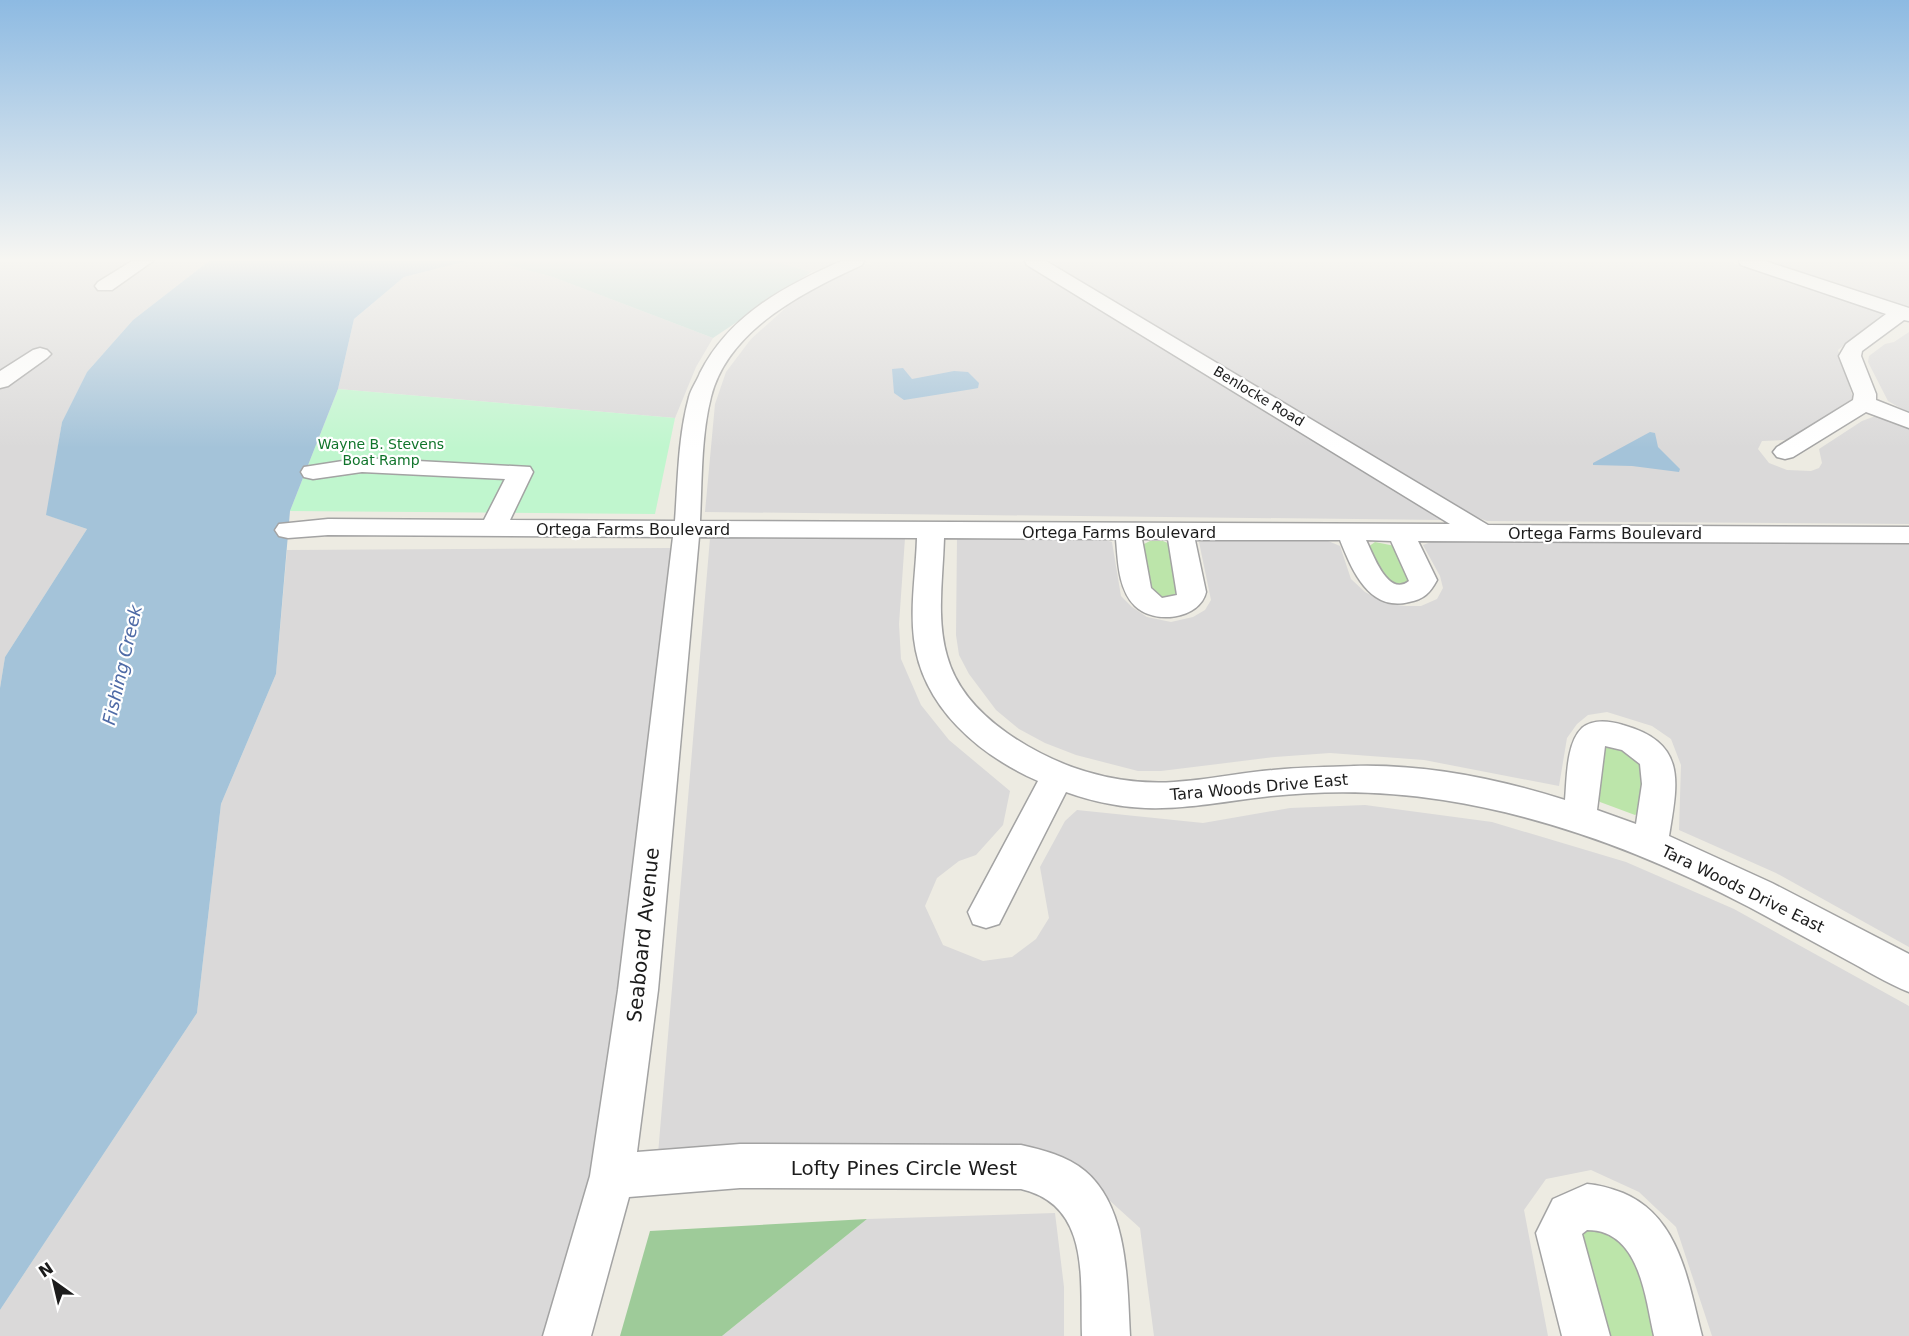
<svg xmlns="http://www.w3.org/2000/svg" width="1909" height="1336" viewBox="0 0 1909 1336" font-family="'DejaVu Sans',sans-serif">
  <style>
    .residential { fill: #dad9d9 }
    .grass { fill: #bce5aa }
    .forest { fill: #9ecb99 }
    .wetland { fill: #c0dad3 }
    .park { fill: #c0f6ce }
    .water { fill: #a4c3d9 }
    .lines { fill: none; stroke-linecap: round; stroke-linejoin: round }
    .minor-casing { stroke: #a3a3a3; stroke-width: 3 }
    .minor { fill: #fff; fill-rule: evenodd }
    .labels { text-anchor: middle; dominant-baseline: central; stroke-width: 4.5; stroke-linejoin: round; paint-order: stroke }
    .far-street-label { font-size: 14px; fill: #1c1c1c; stroke: #fff }
    .far-park-label { font-size: 14px; fill: #10742b; stroke: #fff }
    .street-label { font-size: 16px; fill: #1c1c1c; stroke: #fff }
    .water-label { font-size: 18px; font-style: italic; fill: #4e6aa6; stroke: #fff }
    .near-street-label { font-size: 20px; fill: #1c1c1c; stroke: #fff }
  </style>
  <rect width="100%" height="100%" fill="#edebe2"/>
  <path class="residential" d="M0,261h209l-76,59 -46,52 -25,50 -15,93 40,14 -82,128 -5,31z
    M467,261h25l61,16 160,61 -17,29 -21,51 -337,-29 16,-70 50,-42z
    M773,261h68l-30,11z
    M876,261h149l419,253v6l-739,-8 10,-108 11,-32 25,-33 39,-35 46,-27z
    M1041,261h683l17,4 138,45 4,4 -45,36 15,48 -56,38 -11,4 -24,1 -4,8 11,14 18,7 24,1 8,-3 3,-5 -3,-14 43,-28 16,-6 31,11v98l-422,-3 -11,-4z
    M1756,261h153v51l-57,-20z
    M1909,332v81l-21,-12 -20,-39 1,-6 16,-12 9,-2z
    M724,535l181,3 -6,86 2,35 20,46 28,35 61,51 -7,34 -27,30 -17,6 -22,17 -12,28 18,39 40,16 29,-4 24,-18 13,-21 -9,-51 25,-46 12,-11 126,13 87,-15 75,-3 127,17 134,40 108,47 175,97v330h-197l-36,-109 -37,-35 -48,-22 -45,9 -22,31 24,126h-394l-14,-108 -82,-74 -29,-7 -371,7 52,-616z
    M1096,537l16,5 9,54 11,11 15,10 24,5 22,-5 12,-7 6,-10 -12,-58 16,-5 106,1 19,8 11,33 14,13 20,11 19,3h17l16,-7 6,-11 -3,-12 -17,-31 16,-6 470,2v406l-133,-74 -97,-43 2,-65 -10,-26 -19,-13 -45,-14 -19,3 -11,9 -10,14 -8,48 -135,-26 -94,-7 -55,4 -114,14h-23l-62,-16 -31,-12 -26,-14 -23,-19 -27,-36 -10,-19 -3,-20 1,-97z
    M670,548l6,7 -81,626 -45,155h-550v-26l197,-297 24,-209 55,-130 11,-124z
    M1055,1213l9,74v49h-342l145,-117z"/>
  <path class="grass" d="M1150,541h13l7,3 14,48 -9,9 -22,-3 -12,-50 3,-4z
    M1375,542l20,4 19,34 -4,7 -24,-3 -18,-37z
    M1609,742l37,19 -5,50 -6,4 -35,-13 -5,-8 5,-44z
    M1588,1224l50,26 25,86h-63l-23,-98z"/>
  <path class="forest" d="M867,1219l-145,117h-102l30,-105z"/>
  <path class="wetland" d="M492,261h281l38,11 -98,66 -160,-61z"/>
  <path class="park" d="M338,389l337,29 -20,96 -365,-3z"/>
  <path class="water" d="M209,261h258l-63,16 -50,42 -16,70 -48,122 -14,163 -55,130 -24,209 -197,297v-622l5,-31 82,-128 -41,-14 16,-93 25,-50 46,-52z
    M903,368l9,11 42,-8 14,1 11,11 -1,5 -5,1 -69,11 -10,-7 -2,-24z
    M1650,432l5,1 3,14 22,22 -1,3 -47,-6 -39,-1v-2z"/>
  <g class="lines">
    <defs>
      <path id="minor" d="M132,261h21l-41,29h-14l-3,-4 3,-4z
        M841,261h23l-2,4c-58,27 -134,64 -151,132 -10,39 -9,83 -11,124l750,3 -423,-259 -2,-4h21l442,264 421,2v16l-491,-2 19,39c-7,13 -13,19 -28,22 -40,10 -57,-32 -69,-62h-145l11,52c-6,27 -52,33 -71,14 -17,-17 -17,-45 -19,-67l-172,-1c-1,39 -8,80 3,118 9,33 33,58 60,77 48,34 108,53 167,49 33,-2 66,-9 99,-12 27,-3 54,-3 81,-4 70,-2 145,13 211,34 2,-21 1,-57 17,-72 11,-9 28,-7 41,-3 64,18 55,56 46,111l103,47 137,71v38c-23,-9 -43,-22 -64,-33 -32,-17 -64,-35 -96,-52 -97,-51 -197,-90 -306,-107 -57,-9 -115,-10 -172,-4 -79,9 -126,24 -205,-4l-67,132 -13,4 -13,-4 -5,-12 70,-131c-59,-26 -116,-74 -124,-142 -4,-34 2,-67 3,-101l-218,-1 -41,453 -21,162 103,-8 281,1c22,5 46,11 64,26 44,37 42,113 45,165h-48c-2,-56 9,-131 -61,-147l-281,-1 -111,9 -38,139h-48l47,-160 28,-186 55,-453 -345,-2 -40,3 -9,-2 -4,-6 4,-6 49,-5 156,1 21,-41 -143,-7 -49,7 -9,-2 -3,-5 3,-5 58,-9 168,9 3,5 -23,48 165,1c3,-41 3,-84 14,-124 2,-8 8,-16 11,-24 29,-58 85,-87 141,-112zM1142,539h26l9,56 -15,3 -11,-10zM1366,540l25,1 18,40c-21,17 -36,-27 -43,-41zM1605,746l17,4 18,14 2,20 -6,40 -39,-14z
        M1739,261h26l144,47v13l-5,-1 -42,31 -1,5 15,38v6l33,13v15l-43,-16 -73,45 -8,2 -8,-2 -4,-5 4,-5 76,-47 1,-6 -15,-38 7,-12 40,-30 -145,-49z
        M40,348l7,2 4,4 -4,4 -39,28 -8,2v-17l33,-21z
        M1587,1184c13,1 23,4 36,9 57,24 65,89 79,143h-48c-9,-39 -14,-106 -67,-106l-5,4 28,102h-48l-26,-103 17,-34z"/>
    </defs>
    <use href="#minor" class="minor-casing"/>
    <use href="#minor" class="minor"/>
  </g>
  <linearGradient id="sky" x2="0" y2="1"><stop stop-color="#8dbae2"/><stop offset="0.58" stop-color="#f7f6f2"/><stop offset="1" stop-color="#f7f6f2" stop-opacity="0"/></linearGradient>
  <rect width="1909" height="448" fill="url(#sky)"/>
  <g class="labels">
    <g class="far-street-label">
      <text transform="translate(1259 396) rotate(31)">Benlocke Road</text>
    </g>
    <g class="far-park-label">
      <text x="381" y="444">Wayne B. Stevens<tspan x="381" dy="16">Boat Ramp</tspan></text>
    </g>
    <g class="street-label">
      <text x="633" y="529">Ortega Farms Boulevard</text>
      <text x="1119" y="532">Ortega Farms Boulevard</text>
      <text x="1605" y="533">Ortega Farms Boulevard</text>
      <text transform="translate(1259 787) rotate(-5)">Tara Woods Drive East</text>
      <text transform="translate(1743 889) rotate(26)">Tara Woods Drive East</text>
    </g>
    <g class="water-label">
      <text transform="translate(122 665) rotate(-77)">Fishing Creek</text>
    </g>
    <g class="near-street-label">
      <text transform="translate(643 935) rotate(-84)">Seaboard Avenue</text>
      <text x="904" y="1168">Lofty Pines Circle West</text>
    </g>
  </g>
  <g transform="translate(54 1282) rotate(326)" stroke="#ffffff" stroke-width="4.5" paint-order="stroke">
  <path d="M0-4.5L10 22L0 15L-10 22Z" fill="#1c1c1c"/>
  <text y="-9" font-size="16" font-weight="bold" text-anchor="middle" fill="#1c1c1c">N</text>
  </g>
</svg>
